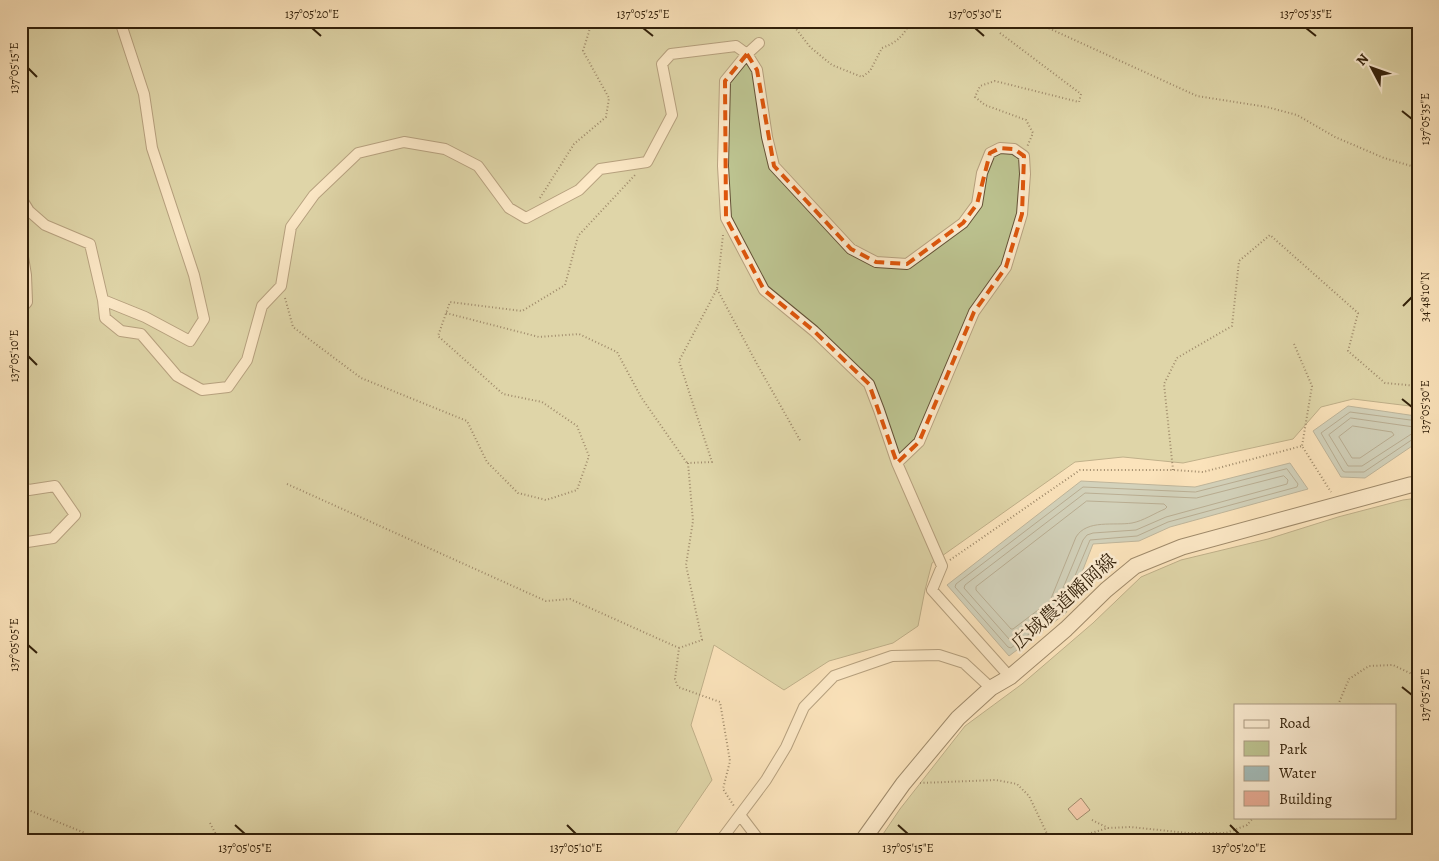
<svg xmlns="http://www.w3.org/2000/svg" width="1439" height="861" viewBox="0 0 1439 861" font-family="Alegreya,'Noto Serif JP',serif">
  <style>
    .green { fill: #bdc491; stroke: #78724e; fill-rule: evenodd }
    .water { fill: #a3bcba; stroke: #767e74 }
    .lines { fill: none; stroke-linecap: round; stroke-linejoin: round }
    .shore { stroke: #6a6e62; stroke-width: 1 }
    .building { fill: #e8ac95; stroke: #32200a }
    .street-casing { stroke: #645136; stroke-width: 12 }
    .secondary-casing { stroke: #32200a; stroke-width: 17 }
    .path { stroke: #32200a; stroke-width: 2; stroke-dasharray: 1 2.5; stroke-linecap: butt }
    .street { stroke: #fcedd3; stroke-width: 10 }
    .secondary { stroke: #fcedd3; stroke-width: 15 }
    .marked { fill: none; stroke: #df560c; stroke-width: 4; stroke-dasharray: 10 6; stroke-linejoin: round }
    .ticks { fill: none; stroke: #32200a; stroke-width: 2 }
    .labels { text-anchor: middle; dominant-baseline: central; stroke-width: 5; stroke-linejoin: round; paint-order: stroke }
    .street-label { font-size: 19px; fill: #32200a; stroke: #fcedd3 }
    .neatline { fill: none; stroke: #32200a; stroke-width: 2 }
    .ticks-label { font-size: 12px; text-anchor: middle; fill: #32200a }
  </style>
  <rect width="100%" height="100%" fill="#fbe3bb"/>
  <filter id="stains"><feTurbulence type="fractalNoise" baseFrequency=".004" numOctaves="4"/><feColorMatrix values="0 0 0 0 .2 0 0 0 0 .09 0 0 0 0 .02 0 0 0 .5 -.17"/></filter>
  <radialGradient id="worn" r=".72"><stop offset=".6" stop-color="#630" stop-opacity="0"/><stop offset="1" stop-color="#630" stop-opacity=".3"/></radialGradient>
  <path class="green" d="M21,21h1397v386l-65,-8 -32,8 -28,32 -110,24 -60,-6 -48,5 -143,101 -7,27 -7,36 -25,17 -64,18 -45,29 -70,-45 -23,80 21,55 -41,60h-650z
    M1418,498v342h-539l21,-31 65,-83 57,-42 71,-61 48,-46 40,-17 87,-21 70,-22 65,-17zM1235,705h160v112h-160z"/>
  <path class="water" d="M1348,406l68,10 2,12v14l-53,36 -24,-1 -28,-46z
    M1290,463l18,26 -138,38 -31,14 -46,3 -27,69 -57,43 -62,-71 134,-104 114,6z"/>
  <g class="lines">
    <path class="shore" d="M1351,418l63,9 2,4 -54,35h-14l-19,-31z
      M1418,421l-68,-9 -29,21 22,38 2,1h19l49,-33h5
      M1353,426l39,6 2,3 -34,23h-8l-13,-21z
      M1287,469l11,15 -1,3 -129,35 -31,14 -47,4 -29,69 -50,39 -3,-1 -53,-60 1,-3 127,-97 112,5z
      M1284,476l4,4 -1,4 -121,33 -30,13 -43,3 -6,2 -4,5 -27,65 -44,34h-3l-45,-51 1,-3 120,-92 111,5z
      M1087,501l77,3 3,3 -2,2c-10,4 -22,12 -33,14 -18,3 -45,-4 -56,14l-26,64 -37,28h-2l-35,-39v-3z"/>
  </g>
  <path class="building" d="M1081,798l9,12 -13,10 -9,-11z"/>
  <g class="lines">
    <defs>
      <path id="street" d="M759,43l-12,11 -22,27 -2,85 3,52 38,72 50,41 55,53 10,26 18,53 45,103 -10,24 78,87
        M21,198l8,13 16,14 45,19 13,56 2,18 16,13 20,3 36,42 25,14 26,-3 19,-27 15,-54 19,-20 10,-59 23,-32 44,-42 46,-11 41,7 33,17 31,42 17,10 53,-28 21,-21 47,-7 25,-47 -10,-51 9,-10 65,-8 11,8 10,16 10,67 7,29 77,83 25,13 31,2 56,-41 14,-19 5,-31 8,-20 10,-5 14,1 10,7 1,18 -3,40 -16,53 -32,45 -55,130 -22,21
        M21,245l5,30 1,27 -6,7
        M103,300l42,17 45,24 14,-22 -10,-44 -42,-127 -8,-54 -24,-73
        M21,487l8,3 26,-4 20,29 -22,23 -32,5
        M740,815l19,25
        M721,840l45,-60 20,-33 18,-40 30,-31 58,-20 47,-1 25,8 27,25"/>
      <path id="secondary" d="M863,840l40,-56 55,-66 33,-30 19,-11 56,-48 40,-39 29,-24 47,-19 228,-62 8,-1"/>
    </defs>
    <use href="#street" class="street-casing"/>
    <use href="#secondary" class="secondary-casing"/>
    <path class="path" d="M790,21l20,26 22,18 30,12 8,-6 12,-23c16,-6 21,-12 29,-27
      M1033,21l164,75 70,11 30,8 38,22 49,21 34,10
      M1000,33l81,61 -2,8 -84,-21 -15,5 -5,11 10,8 41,15 7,13 -6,14
      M540,198l34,-54 32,-27 3,-19 -26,-47 8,-26 5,-4
      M723,235l-6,54 -38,72 33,101 -24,1 5,58 -7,44 16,75 -23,8 -4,31 3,8 42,15 10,59 -7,28 11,17
      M717,289l40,75 44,78
      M285,298l8,29 68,51 106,43 20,41 31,31 28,7 31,-10 12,-34 -12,-30 -35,-24 -39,-8 -65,-58 12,-34 72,9 43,-26 13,-49 57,-61
      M446,313l93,24 40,-3 38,18 24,45 46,66
      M1294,344l18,42 -10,60
      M1173,470l-9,-86 13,-26 55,-32 7,-65 31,-26 88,78 -10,38 37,32 33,3
      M287,484l259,117 24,-2 109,49
      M950,560l130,-90h93l30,2 99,-26 29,46
      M1338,705l11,-26 20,-13 24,-1 25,12
      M920,783l76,-3 21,4 12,12 21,44
      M21,807l64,26 2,7
      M1092,820l16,8
      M210,823l9,17
      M1084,840l4,-6 20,-6 23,-1 56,6h39l21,-8 7,-8"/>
    <use href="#street" class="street"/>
    <use href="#secondary" class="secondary"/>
  </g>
  <path d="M0 0H1439V861H0ZM747,54l10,16 17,96 77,83 25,13 31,2 56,-41 14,-19 13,-51 10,-5 14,1 10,7 -2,58 -16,53 -32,45 -55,130 -22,21 -28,-79 -55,-53 -50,-41 -38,-72 -1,-137z" fill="#fbe3bb" fill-opacity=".55" fill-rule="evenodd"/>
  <path class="marked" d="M747,54l10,16 17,96 77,83 25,13 31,2 56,-41 14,-19 13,-51 10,-5 14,1 10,7 -2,58 -16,53 -32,45 -55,130 -22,21 -28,-79 -55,-53 -50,-41 -38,-72 -1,-137z"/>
  <path class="ticks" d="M312,28l9,8M643,28l10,8M975,28l9,8M1306,28l10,8M28,68l9,9M1402,111l10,8M1403,306l9,-9M28,356l9,9M1402,399l10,8M28,645l9,8M1402,687l10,8M235,825l10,9M567,825l9,9M898,825l10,9M1230,825l9,9"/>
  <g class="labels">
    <g class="street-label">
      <text transform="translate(1064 602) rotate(-42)">広域農道幡岡線</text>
    </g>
  </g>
  <rect width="1439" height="861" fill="none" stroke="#fbe3bb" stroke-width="55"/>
  <rect x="1234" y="704" width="162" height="115" fill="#fcedd3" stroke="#ab9b83"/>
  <rect x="1244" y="720" width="25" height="8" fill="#fcedd3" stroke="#ab9b83"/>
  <text x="1279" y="728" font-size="15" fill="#32200a">Road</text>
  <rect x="1244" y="741" width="25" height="15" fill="#bdc491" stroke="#ab9b83"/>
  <text x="1279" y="754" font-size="15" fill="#32200a">Park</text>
  <rect x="1244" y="766" width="25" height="15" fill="#a3bcba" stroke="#ab9b83"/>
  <text x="1279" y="778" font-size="15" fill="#32200a">Water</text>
  <rect x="1244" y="791" width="25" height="15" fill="#e8ac95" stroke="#ab9b83"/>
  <text x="1279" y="804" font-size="15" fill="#32200a">Building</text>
  <g transform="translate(1372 68) rotate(311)" stroke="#fcedd3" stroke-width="4" paint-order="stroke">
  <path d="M0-4L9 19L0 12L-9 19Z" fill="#32200a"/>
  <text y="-8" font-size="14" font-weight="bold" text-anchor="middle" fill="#32200a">N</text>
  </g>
  <rect x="28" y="28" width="1384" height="806" class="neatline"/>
  <g class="ticks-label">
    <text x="312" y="18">137°05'20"E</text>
    <text x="643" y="18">137°05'25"E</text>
    <text x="975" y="18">137°05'30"E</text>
    <text x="1306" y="18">137°05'35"E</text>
    <text transform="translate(14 68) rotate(-90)" y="4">137°05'15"E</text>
    <text transform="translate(1425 119) rotate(-90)" y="4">137°05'35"E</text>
    <text transform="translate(1425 297) rotate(-90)" y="4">34°48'10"N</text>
    <text transform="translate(14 356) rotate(-90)" y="4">137°05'10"E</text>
    <text transform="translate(1425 407) rotate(-90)" y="4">137°05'30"E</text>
    <text transform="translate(14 645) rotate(-90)" y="4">137°05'05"E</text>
    <text transform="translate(1425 695) rotate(-90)" y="4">137°05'25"E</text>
    <text x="245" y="852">137°05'05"E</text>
    <text x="576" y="852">137°05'10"E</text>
    <text x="908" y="852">137°05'15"E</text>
    <text x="1239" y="852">137°05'20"E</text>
  </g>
  <rect width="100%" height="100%" filter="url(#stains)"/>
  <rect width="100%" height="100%" fill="url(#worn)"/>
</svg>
